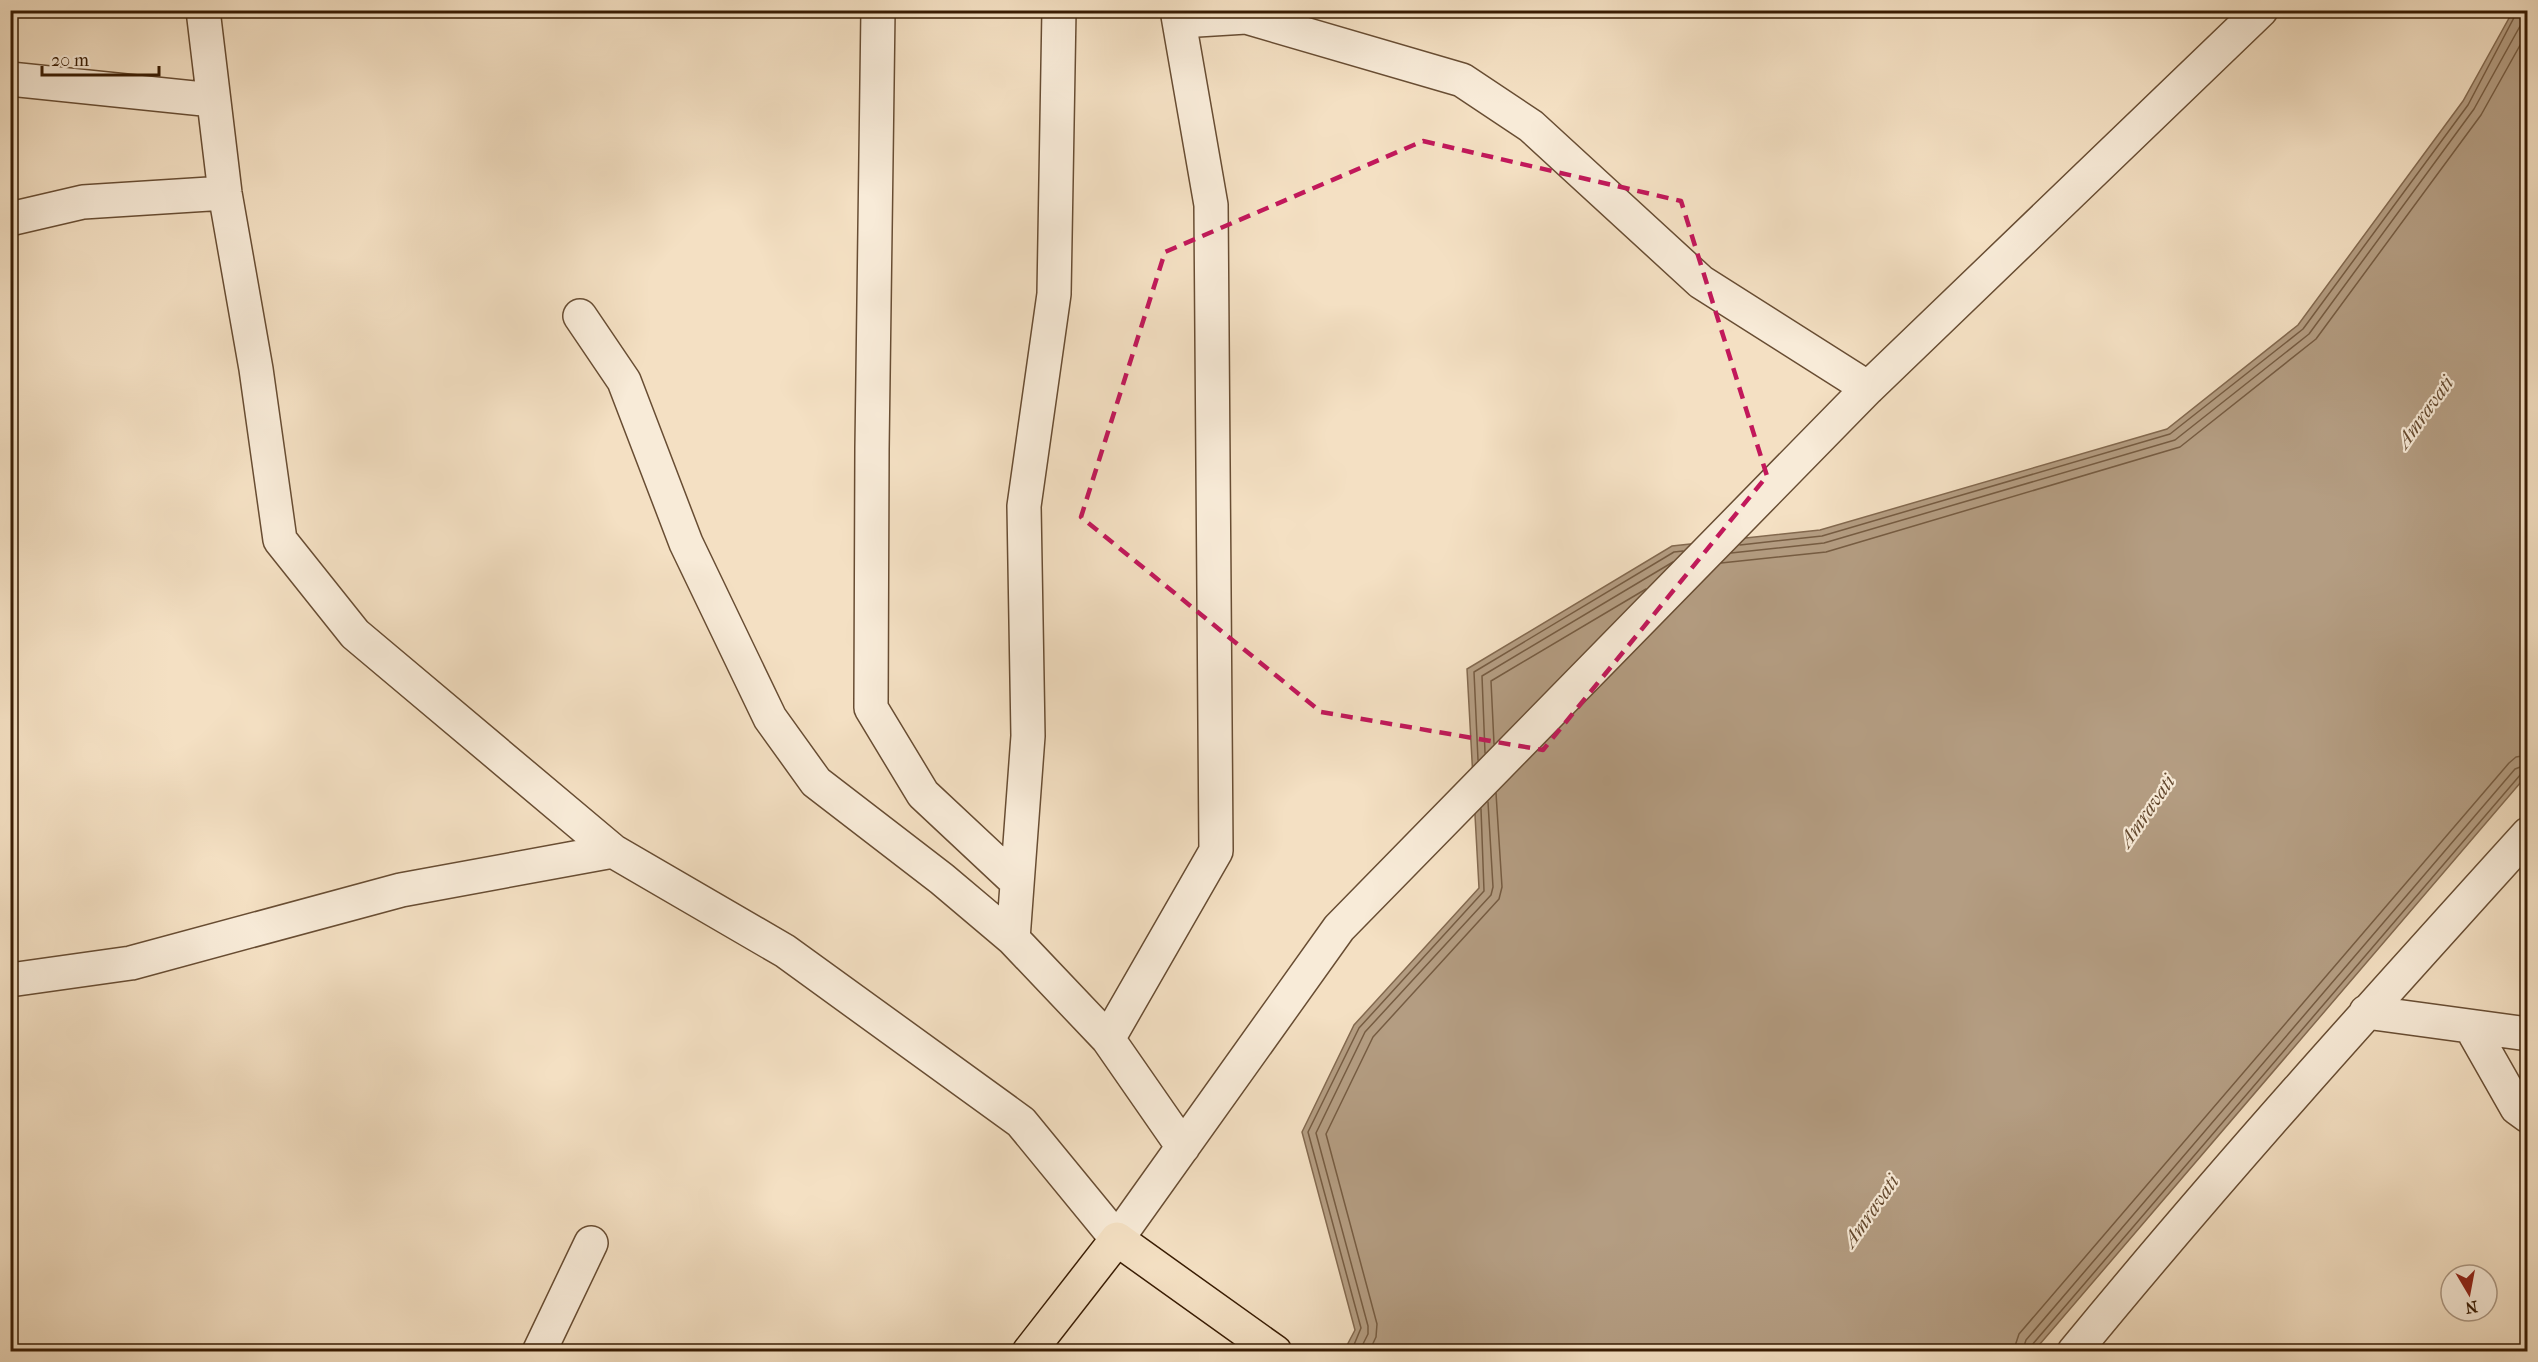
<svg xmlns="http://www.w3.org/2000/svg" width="2538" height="1362" viewBox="0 0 2538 1362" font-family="'IM FELL French Canon',serif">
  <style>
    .water { fill: #b49d82; stroke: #83694f; stroke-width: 1.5 }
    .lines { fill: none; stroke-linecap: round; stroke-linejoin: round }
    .shore { stroke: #765c42; stroke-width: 1.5 }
    .minor-casing { stroke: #684d33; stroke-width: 36 }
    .major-casing { stroke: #391c03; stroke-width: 36 }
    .minor { stroke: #f8ebd8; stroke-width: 33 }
    .major { stroke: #f4e0c3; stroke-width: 33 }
    .marked { fill: none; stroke: #c2185b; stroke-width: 4.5; stroke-dasharray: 12 8; stroke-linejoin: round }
    .labels { text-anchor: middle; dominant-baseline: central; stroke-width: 4.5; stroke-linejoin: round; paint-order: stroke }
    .water-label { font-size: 20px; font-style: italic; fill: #64492f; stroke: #f8ebd8 }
  </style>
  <rect width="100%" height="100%" fill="#f4e0c3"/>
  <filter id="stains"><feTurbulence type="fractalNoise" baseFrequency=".00333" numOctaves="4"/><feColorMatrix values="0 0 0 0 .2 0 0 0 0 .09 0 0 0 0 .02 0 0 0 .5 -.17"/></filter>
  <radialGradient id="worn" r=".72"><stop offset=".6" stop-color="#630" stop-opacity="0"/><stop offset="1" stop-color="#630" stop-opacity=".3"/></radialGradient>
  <path class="water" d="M2513,11h14v764l-493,576h-690l11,-21 -53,-198 52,-107 125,-137 -12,-219 205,-123 148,-16 347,-101 131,-104 165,-224z"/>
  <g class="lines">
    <path class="shore" d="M1740,545l82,-9 348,-102 133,-105 165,-224 50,-95
      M1731,553l93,-10 351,-103 134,-106 165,-225 50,-90 2,-9
      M1721,563l105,-11 354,-105 136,-108 165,-224 47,-84
      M1494,744l-3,-63 155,-92
      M1485,753l-3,-77 191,-114
      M1478,760l-4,-88 200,-120 9,-1
      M1351,1352l10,-24 -53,-196 51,-104 125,-137 -3,-82
      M1359,1352l9,-18v-8l-52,-193 49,-101 126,-137 2,-8 -5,-85
      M1369,1352l7,-15 1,-13 -51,-190 47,-97 126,-138 3,-12 -6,-94
      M2013,1352l6,-18 490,-571 7,-6 12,-2
      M2022,1352l4,-12 489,-571 13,-5
      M2030,1352l2,-7 489,-571 7,-2"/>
    <defs>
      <path id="minor" d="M203,10l22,183 31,176 24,171 75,94 258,217 172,100 236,171 96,117 222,-311 529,-540 393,-378
        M878,10l-6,439 -1,259 52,86 94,88
        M1246,17l216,63 69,46 170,156 167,106
        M1181,21l65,-4 2,-7
        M10,79l203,21
        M10,219l73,-17 142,-9
        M580,316l44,65 62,162 84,175 46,64 126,97 71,60 95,100 75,108
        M1013,939l15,-203 -4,-230 30,-212 5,-284
        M10,980l121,-17 270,-73 212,-39
        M2366,1012l162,22
        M2471,1027l46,81 11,8
        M1108,1039l108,-188 -5,-646 -34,-195
        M539,1352l52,-109
        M2074,1352c146,-178 300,-348 454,-518"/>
      <path id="major" d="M1029,1352l88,-113 158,113"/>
    </defs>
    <use href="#minor" class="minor-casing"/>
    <use href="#major" class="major-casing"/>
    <use href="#minor" class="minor"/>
    <use href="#major" class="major"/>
  </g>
  <path class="marked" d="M1423,141l258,60 86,275 -224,274 -222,-38 -240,-195 84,-265z"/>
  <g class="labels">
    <g class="water-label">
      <text transform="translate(2425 412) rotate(-54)">Amravati</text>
      <text transform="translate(2147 811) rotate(-55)">Amravati</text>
      <text transform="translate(1871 1211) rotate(-55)">Amravati</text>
    </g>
  </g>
  <rect width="2538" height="1362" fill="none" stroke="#f4e0c3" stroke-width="36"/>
  <rect x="12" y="12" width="2514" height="1338" fill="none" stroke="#391c03" stroke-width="3"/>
  <rect x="18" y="18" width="2502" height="1326" fill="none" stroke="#391c03" stroke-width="1.5"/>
  <g transform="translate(2469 1293) rotate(170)"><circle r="28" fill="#f8ebd8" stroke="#ac9883" stroke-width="1.5"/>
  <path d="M0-4.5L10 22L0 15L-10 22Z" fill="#8f2418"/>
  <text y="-9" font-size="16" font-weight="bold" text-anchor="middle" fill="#391c03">N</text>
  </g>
  <path d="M42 66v9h117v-9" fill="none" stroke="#391c03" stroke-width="3"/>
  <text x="51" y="66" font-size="18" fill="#391c03" stroke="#f8ebd8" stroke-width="4.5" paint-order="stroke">20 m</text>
  <rect width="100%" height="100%" filter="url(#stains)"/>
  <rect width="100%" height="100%" fill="url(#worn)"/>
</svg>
